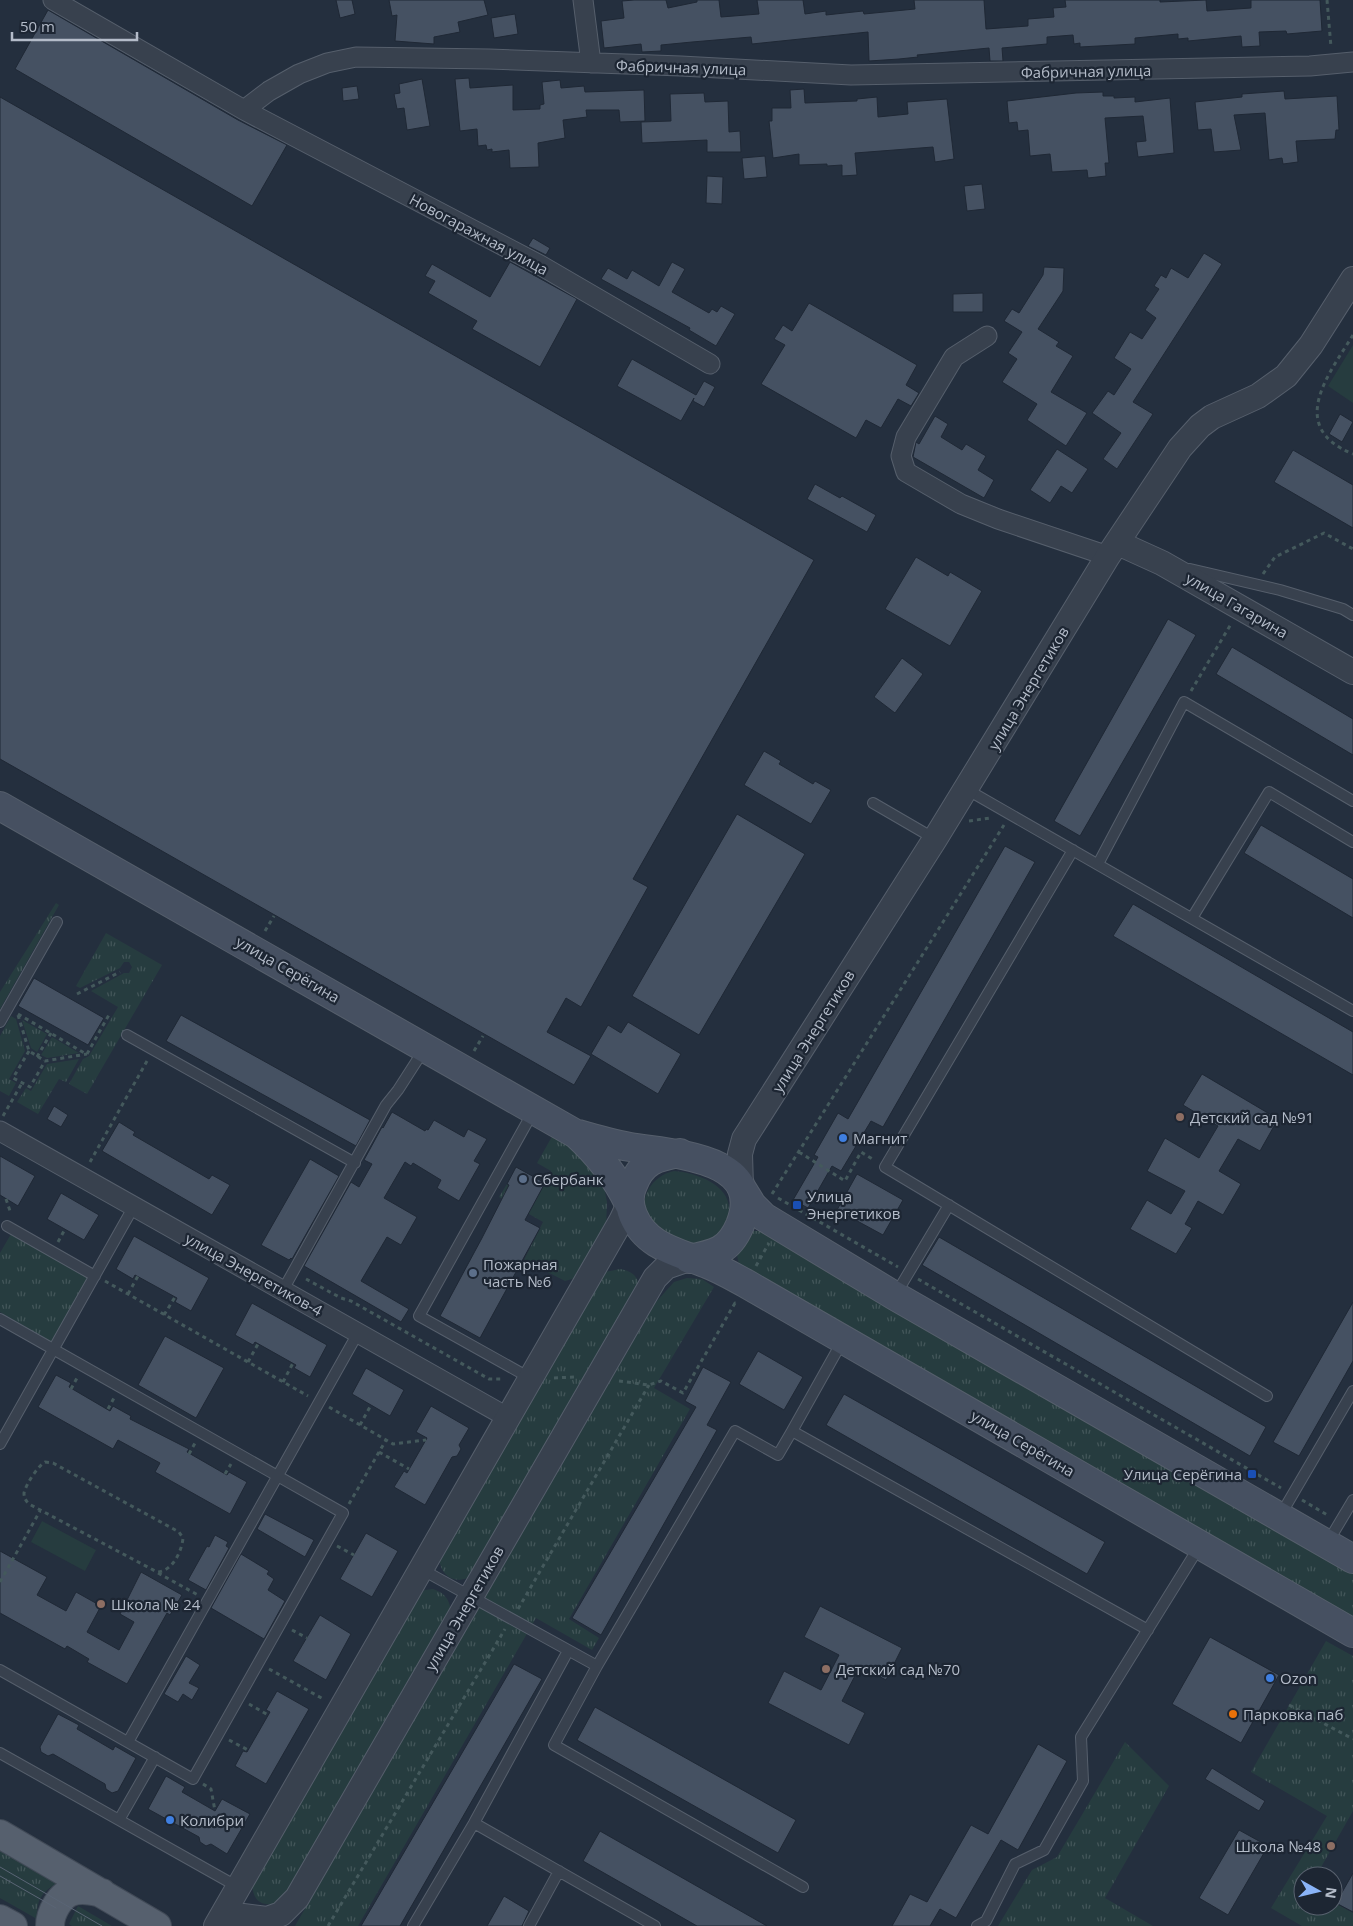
<svg xmlns="http://www.w3.org/2000/svg" width="1353" height="1926" viewBox="0 0 1353 1926" font-family="'Open Sans',sans-serif">
  <style>
    .grass { fill: url(#grass-tufts) }
    .garden { fill: #263c3f }
    .building { fill: #455162; stroke: #1f2835 }
    .lines { fill: none; stroke-linecap: round; stroke-linejoin: round }
    .service-casing { stroke: #565f6c; stroke-width: 12 }
    .minor-casing { stroke: #565f6c; stroke-width: 21 }
    .tertiary-casing { stroke: #565f6c; stroke-width: 26 }
    .secondary-casing { stroke: #565f6c; stroke-width: 30 }
    .primary-casing { stroke: #414a57; stroke-width: 30 }
    .path { stroke: #44595c; stroke-width: 3; stroke-dasharray: 4 4; stroke-linecap: butt }
    .service { stroke: #38414e; stroke-width: 10 }
    .minor { stroke: #38414e; stroke-width: 19 }
    .tertiary { stroke: #38414e; stroke-width: 24 }
    .secondary { stroke: #465061; stroke-width: 28 }
    .primary { stroke: #56606e; stroke-width: 28 }
    .tram { stroke: #5a6575; stroke-width: 1 }
    .education-dot { fill: #8d6e63; stroke: #1d2633; stroke-width: 2 }
    .shop-dot { fill: #3f7fe0; stroke: #1d2633; stroke-width: 2 }
    .service-dot { fill: #5c6f8a; stroke: #1d2633; stroke-width: 2 }
    .transit-dot { fill: #1a4fb4; stroke: #1d2633; stroke-width: 2 }
    .food-dot { fill: #e8710a; stroke: #1d2633; stroke-width: 2 }
    .labels { text-anchor: middle; dominant-baseline: central; stroke-width: 4.5; stroke-linejoin: round; paint-order: stroke }
    .street-label { font-size: 15px; fill: #b4bcc9; stroke: #1d2633 }
    .poi-label { font-size: 15px; fill: #b4bcc9; stroke: #1d2633; text-anchor: start }
  </style>
  <defs>
    <pattern id="grass-tufts" width="24" height="20" patternUnits="userSpaceOnUse" patternTransform="scale(1.25)"><rect width="24" height="20" fill="#263c3f"/><path d="M3 7l-1-3M5 7V3M7 7l1-3M15 17l-1-3M17 17v-4M19 17l1-3" fill="none" stroke="#435659"/></pattern>
  </defs>
  <rect width="100%" height="100%" fill="#242f3e"/>
  <path class="grass" d="M56,903l3,2 -59,104v-17z
    M106,933l56,32 -75,129 -18,-10 14,-25 6,-3 29,-49 -27,-16 33,-18h5l3,-6 -3,-5h-5l-4,6 -40,20 -4,-2z
    M11,1016l5,3 9,32 -16,28 7,4 -7,13 -9,-5v-55z
    M22,1020l25,14 -10,18 -6,-4z
    M52,1037l27,16 -32,5 -6,-3z
    M79,1059l-13,23 -7,-3 -21,35 -21,-12 9,-14 5,3 16,-27z
    M554,1133l18,10 32,44 3,15 -1,27 -27,48 -14,4 -41,-21 19,-38 -44,-25 8,-13 29,15 15,-28 -14,-8z
    M674,1171c27,2 68,19 51,53 -2,6 -6,11 -11,15 -6,4 -15,6 -22,8 -14,-8 -34,-14 -43,-28 -13,-20 4,-44 25,-48z
    M753,1231h9l591,337v52l-612,-352c-8,-15 -3,-29 12,-37z
    M11,1234l77,44 -36,64 -52,-30v-59z
    M620,1269c11,2 18,6 19,18l-167,289c-17,9 -31,1 -33,-18l160,-281 6,-5z
    M687,1278l15,1 12,8 -60,101 36,21 -121,210 30,19 -7,12 -56,-32 -178,308h-63l361,-624 18,-20z
    M433,1589c12,4 17,11 18,23l-166,290c-19,5 -32,4 -33,-19l166,-290 7,-3z
    M1326,1641l27,15v155l-37,65h-13v30h30v-4l20,11v13h-51l-31,-18 56,-92 -76,-44z
    M1125,1742l44,44 -64,112 48,28h-155l34,-56 25,-13z
    M0,1850l59,33c-17,7 -23,18 -22,36l-37,-21z
    M78,1906l34,20h-40l-3,-2z"/>
  <path class="garden" d="M1353,345v58l-25,-17z
    M42,1521l54,29 -11,21 -54,-29z"/>
  <path class="building" d="M336,0h16l3,14 -15,4z
    M389,0h95l4,15 -30,7 2,10 -26,5v7l-39,-3 2,-26 -5,1z
    M634,0h32l2,8 29,-6v-2h22l2,17 38,-3 -2,-14h46l2,14 21,-3v4l37,-4 1,3 51,-5 -1,-9h70l2,29 42,-3v-7l26,-2 -1,-9 13,-1 -1,-7h95v2l46,-2 1,11 44,-3v-8h69l2,31 -35,3 -1,-3 -27,1 1,14 -18,1 -1,-11 -53,5v-3l-10,1v-5l-43,4v6l-55,3v-4l-6,1 -1,-9 -26,2v7l-45,4 1,13h-13l-1,-13 -72,7 1,2 -19,2 -30,2 -1,-29 -116,12 -1,-7 -59,5 -31,3v6l-19,1 -1,-8 -37,4 -3,-27 23,-3 -2,-17z
    M48,10l190,110 49,25 -35,61 -237,-137z
    M515,14l3,20 -24,4 -3,-20z
    M469,78l1,10 43,-3v25l27,-1v-4l4,-1 -2,-22 18,-2 1,8 23,-2 1,6 59,-2 1,31 -25,1 -1,-12h-33l1,7 -24,3 2,18 -27,5 1,24 -29,1 -1,-18 -17,2v-3l-5,1 -1,-5 -8,1 -1,-17 -17,2 -5,-52z
    M422,79l8,47 -23,4 -3,-22 -7,1 -3,-15 6,-1 -1,-9z
    M357,86l2,13 -16,2 -1,-13z
    M804,89l1,14 52,-2v-2l20,-2 1,20 30,-3 -1,-12 40,-3 7,60 -19,3 -2,-15 -78,6 2,22 -15,1v-11l-15,1v-2l-28,1v-11l-26,4 -4,-37h3v-13h19l-1,-18z
    M1284,91l1,8 52,-3 2,34h-3l-1,9 -39,2 2,21 -15,2 -1,-6 -13,2 -4,-47 -31,2 7,35 -27,2 -3,-23 -13,1 -3,-28 47,-5v-3z
    M1103,92v4h11v2l21,-1v5l35,-4 4,55 -36,4 -2,-15 10,-1 -3,-25 -38,2 4,45h-4l1,13 -18,2 -1,-8 -35,2 -2,-18 -20,2 -2,-26 -10,1 -1,-9 -8,1 -2,-22 69,-8z
    M704,93l1,9 23,-1 1,31 11,-1 1,21h-34v-12l-65,3 -1,-21 30,-1 -1,-27z
    M0,97l814,463 -181,319 15,8 -67,120 -15,-9 -19,34 44,24 -17,29 -574,-326z
    M765,156l2,21 -23,2 -2,-21z
    M707,176l16,1 -1,27 -16,-1z
    M982,184l3,25 -18,2 -3,-25z
    M533,238l17,10 -4,7 -18,-9z
    M1204,253l18,11 -89,138 20,12 -36,55 -14,-10 18,-26 -29,-20 16,-22 6,4 17,-26 -17,-11 16,-26 12,7 14,-21 -11,-8 14,-21 -5,-3 7,-11 5,3 5,-10 17,10z
    M510,262l67,37 -37,68 -68,-38 5,-8 -49,-28 7,-12 -10,-5 7,-12 58,33z
    M672,262l13,7 -13,23 37,21 3,-4 5,3 4,-6 14,8 -19,32 -27,-16 1,-2 -89,-49 7,-11 19,11 5,-9 27,16z
    M1044,267l20,1 -1,23 -25,38 21,13 -3,4 17,10 -22,36 36,21 -21,33 -39,-26 10,-16 -35,-22 15,-23 -9,-6 14,-21 -18,-11 8,-12 7,4 24,-38z
    M983,293v19h-30v-18z
    M809,303l108,62 -11,20 13,8 -8,13 -13,-7 -17,29 -15,-8 -10,18 -95,-54 24,-39 -11,-6 9,-14 9,6z
    M632,359l64,36 8,-14 11,6 -11,20 -11,-6 1,-3 -13,23 -64,-35z
    M1340,414l13,8 -11,20 -13,-8z
    M935,416l13,8 -7,13 21,13 4,-6 20,12 -8,14 16,10 -10,18 -71,-41 3,-15 3,2z
    M1057,449l31,20 -16,24 -11,-7 -11,17 -20,-13z
    M1293,450l60,35v43l-79,-46z
    M815,484l25,14 2,-2 34,19 -9,17 -60,-33z
    M916,557l32,19 2,-4 32,19 -32,55 -65,-37z
    M1168,619l28,16 -116,201 -26,-15z
    M1232,647l121,72v36l-137,-81z
    M902,658l21,16 -28,39 -21,-16z
    M764,751l17,10 -2,3 34,20 2,-3 16,9 -20,34 -67,-39z
    M737,814l68,40 -106,181 -67,-39z
    M1261,825l92,54v39l-109,-65z
    M1005,846l30,16 -152,265 -12,-6 -30,50 -9,-5 -24,42 -15,-8 25,-43 -4,-2 24,-42 10,6z
    M1133,904l220,128v43l-240,-139z
    M34,978l70,40 -16,27 -70,-39z
    M181,1015l189,105 -14,26 -190,-105z
    M628,1022l53,32 -23,40 -67,-40 17,-29 13,8z
    M1202,1074l76,45 -18,32 -22,-12 -19,32 22,13 -18,31 -25,-14 -13,23 7,4 -16,26 -46,-25 17,-29 24,14 14,-23 -38,-20 18,-33 34,20 19,-32 -35,-21z
    M54,1106l14,9 -7,12 -14,-8z
    M392,1112l33,19 1,-2 2,1 6,-10 30,17 4,-8 19,10 -13,22 6,3 -21,37 -22,-13 4,-8 -28,-17 -2,3 -6,-4 -21,36 33,19 -16,28 -14,-8 -26,44 48,28 -8,13 -97,-56 47,-84 8,5 13,-23 -8,-4 18,-33 1,1z
    M119,1122l16,10 -2,3 76,44 3,-4 18,10 -18,30 -110,-64z
    M0,1156l35,20 -17,30 -18,-11z
    M310,1159l29,17 -47,83 -1,-1 -2,2 -28,-15z
    M516,1167l29,16 -20,37 15,8 -60,110 -40,-22 42,-78 27,-53 -2,-1z
    M857,1174l46,26 -20,35 -46,-25z
    M61,1193l38,22 -15,25 -37,-21z
    M134,1236l75,42 -18,33 -16,-9 2,-4 -42,-23 -2,4 -17,-10z
    M939,1237l327,190 -16,29 -328,-191z
    M1353,1302v59l-54,95 -26,-14z
    M252,1303l75,42 -17,32 -16,-9 2,-3 -41,-23 -2,3 -18,-10z
    M165,1336l59,32 -28,50 -58,-33z
    M758,1351l45,26 -19,33 -45,-26z
    M703,1367l28,15 -24,43 10,5 -116,205 -29,-17 124,-211 -11,-6z
    M366,1368l38,22 -14,26 -38,-22z
    M56,1375l15,8 -2,4 41,24 3,-5 18,10 -1,3 59,30 -2,3 40,23 2,-3 18,10 -17,32 -75,-42 5,-9 -42,-23 -5,9 -75,-42z
    M844,1394l261,148 -18,32 -261,-149z
    M431,1406l38,22 -10,17 2,4 -4,7 -5,1 -27,48 -31,-18 10,-16 3,2 20,-35 -11,-6z
    M265,1514l49,26 -9,17 -48,-28z
    M366,1533l32,18 -26,46 -32,-18z
    M215,1535l13,7 -2,4 3,2 -23,42 -18,-10 19,-34 2,1z
    M0,1551l47,26 -10,18 29,16 10,-19 25,14 -14,26 32,18 15,-28 -14,-8 21,-42 41,23 -12,20 -3,-2 -40,71 -40,-22 2,-3 -22,-13 -2,3 -65,-36z
    M241,1554l28,17 -2,3 7,5 -6,11 17,11 -21,38 -53,-31z
    M820,1606l82,42 -16,32 -26,-14 -18,35 23,12 -16,32 -81,-42 16,-32 37,19 18,-35 -35,-18z
    M320,1615l31,19 -25,46 -33,-19z
    M1210,1637l69,38 -38,68 -69,-39z
    M186,1656l14,9 -11,18 10,5 -7,12 -9,-6 -5,8 -14,-8z
    M514,1664l28,15 -142,247h-39z
    M277,1691l32,18 -43,75 -31,-18 8,-15 4,1 23,-40 -4,-2z
    M595,1707l201,113 -18,33 -201,-113z
    M58,1714l21,11 -2,4 36,21 2,-4 21,12 -18,33 -6,2 -6,-4 -1,-5 -52,-30 -5,2 -7,-4 -1,-5z
    M1038,1744l29,17 -49,89 -17,-10 -45,78 -16,-9 -10,17h-38l18,-32 17,8 44,-77 17,9z
    M1212,1768l53,33 -6,10 -54,-32z
    M166,1776l19,11 -3,5 33,19 7,-12 28,15 -23,40 -16,-10 -5,2 -6,-4 -1,-5 -51,-28z
    M1239,1830l29,16 -40,69 -29,-17z
    M600,1831l167,95h-70l-114,-65z
    M1353,1873v39l-17,-9z
    M504,1896l25,15 -7,15h-35z"/>
  <g class="lines">
    <defs>
      <path id="service" d="M1190,569l90,21 63,19 10,6
        M966,789l387,222
        M873,803l62,36
        M1073,850l-188,317 382,229
        M1098,864l86,-162 169,99
        M1192,918l77,-126 84,50
        M0,1022l57,-100
        M127,1035l228,128
        M7,1226l88,50
        M283,1290l103,-185 12,-15 27,-42
        M896,1294l53,-89
        M0,1319l343,194 -150,266 -193,-109
        M843,1340l-51,91 356,199
        M530,1378l-111,-62 115,-206
        M792,1431l-14,24 -43,-24 -138,235 -43,79 249,142
        M0,1444l134,-238
        M1280,1516l73,-125
        M1328,1542l25,-42
        M421,1569l176,97
        M128,1742l230,-409
        M0,1753l238,134
        M119,1820l36,-63
        M474,1823l181,103
        M413,1926l61,-103 94,-172
        M529,1926l30,-55
        M977,1926l9,-5 29,-57 29,-14 39,-69 -2,-44 118,-190"/>
      <path id="minor" d="M53,0l191,110 25,-19 30,-17 28,-11 29,-6 133,2 192,7 170,9 459,-9 43,-4
        M583,0l8,63
        M244,110l296,155 170,99
        M987,336l-33,21 -48,80 -5,19 5,16 55,32 37,15 110,37
        M0,1131l507,286"/>
      <path id="tertiary" d="M1118,543l44,20 191,109
        M741,1187l-1,-33 4,-15 191,-300 173,-283 72,-108 20,-22 12,-9 46,-21 28,-20 25,-31 42,-66
        M219,1921l24,-5 24,3 14,-5 16,-16 358,-620 11,-11 23,-8
        M216,1926l405,-705 8,-17"/>
      <path id="secondary" d="M0,806l576,328c22,20 40,43 53,70
        M578,1134c17,5 34,10 52,13 41,7 137,9 110,78 -11,26 -25,29 -51,34
        M680,1153c-24,4 -38,8 -47,32 -5,10 -4,20 0,30 13,32 45,37 74,49 13,5 25,12 38,19l608,350
        M741,1187l11,18 12,12 131,79 458,263"/>
      <path id="primary" d="M0,1834l157,92
        M0,1919l13,7
        M50,1926c0,-13 10,-32 24,-35 10,-3 19,0 28,2"/>
    </defs>
    <use href="#service" class="service-casing"/>
    <use href="#minor" class="minor-casing"/>
    <use href="#tertiary" class="tertiary-casing"/>
    <use href="#secondary" class="secondary-casing"/>
    <use href="#primary" class="primary-casing"/>
    <path class="path" d="M1327,0l4,47
      M1353,335c-24,39 -67,92 0,119
      M1263,574l12,-17 49,-24 29,16
      M1191,691l40,-67
      M969,821l21,-3
      M265,931l9,-15
      M77,994l43,-22
      M18,1014l68,40
      M18,1015l11,36 16,10 42,-7
      M29,1051l-16,27 17,9 15,-26
      M474,1051l9,-15
      M87,1054l23,-41
      M37,1057l14,-24
      M3,1116l19,-33
      M799,1152l46,29 16,-29 13,8
      M90,1162l57,-101
      M772,1194l232,-369
      M778,1198l120,69
      M6,1199l5,15
      M58,1242l7,-13
      M756,1266l13,-23
      M306,1279l35,19 10,3 138,78h14
      M918,1279l363,209
      M105,1281l203,115
      M128,1294l10,-18
      M164,1315l11,-18
      M248,1362l10,-18
      M554,1378l21,-1
      M619,1381l30,4 12,-4 22,12 52,-90 2,2
      M283,1382l10,-19
      M71,1389l7,-13
      M329,1407l64,37 33,-4
      M108,1409l7,-13
      M360,1425l11,-20
      M379,1452l30,17
      M189,1454l6,-11
      M45,1462l8,1 126,69 4,6c-1,13 -11,34 -26,34l-128,-68c-3,-3 -5,-6 -5,-11 2,-9 14,-27 21,-31z
      M225,1474l6,-10
      M1302,1500l27,16
      M349,1504l37,-64
      M337,1546l17,9
      M158,1573l40,22
      M0,1582l40,-71
      M518,1609l131,-224
      M292,1630l15,8
      M269,1669l56,31
      M249,1704l19,11
      M1289,1705l64,34
      M229,1740l19,10
      M203,1784l8,5 4,22
      M328,1926l177,-297"/>
    <use href="#service" class="service"/>
    <use href="#minor" class="minor"/>
    <use href="#tertiary" class="tertiary"/>
    <use href="#secondary" class="secondary"/>
    <use href="#primary" class="primary"/>
    <path class="tram" d="M0,1867l102,59
      M0,1876l56,32"/>
  </g>
  <g class="education-dot">
    <circle cx="1180" cy="1117" r="5"/>
    <circle cx="101" cy="1604" r="5"/>
    <circle cx="826" cy="1669" r="5"/>
    <circle cx="1331" cy="1846" r="5"/>
  </g>
  <g class="shop-dot">
    <circle cx="843" cy="1138" r="5"/>
    <circle cx="1270" cy="1678" r="5"/>
    <circle cx="170" cy="1820" r="5"/>
  </g>
  <g class="service-dot">
    <circle cx="523" cy="1179" r="5"/>
    <circle cx="473" cy="1273" r="5"/>
  </g>
  <g class="transit-dot">
    <rect x="792" y="1200" width="10" height="10" rx="2.5"/>
    <rect x="1247" y="1469" width="10" height="10" rx="2.5"/>
  </g>
  <circle class="food-dot" cx="1233" cy="1714" r="5"/>
  <g class="labels">
    <g class="street-label">
      <text transform="translate(681 67) rotate(2)">Фабричная улица</text>
      <text transform="translate(1086 71) rotate(-1)">Фабричная улица</text>
      <text transform="translate(479 234) rotate(28)">Новогаражная улица</text>
      <text transform="translate(1237 605) rotate(30)">улица Гагарина</text>
      <text transform="translate(1028 688) rotate(-59)">улица Энергетиков</text>
      <text transform="translate(288 969) rotate(30)">улица Серёгина</text>
      <text transform="translate(813 1031) rotate(-58)">улица Энергетиков</text>
      <text transform="translate(254 1274) rotate(29)">улица Энергетиков-4</text>
      <text transform="translate(1023 1443) rotate(30)">улица Серёгина</text>
      <text transform="translate(464 1608) rotate(-60)">улица Энергетиков</text>
    </g>
    <g class="poi-label">
      <text x="1190" y="1117">Детский сад №91</text>
      <text x="853" y="1138">Магнит</text>
      <text x="533" y="1179">Сбербанк</text>
      <text x="807" y="1196">Улица<tspan x="807" dy="17">Энергетиков</tspan></text>
      <text x="483" y="1264">Пожарная<tspan x="483" dy="17">часть №6</tspan></text>
      <text x="1242" y="1474" text-anchor="end">Улица Серёгина</text>
      <text x="111" y="1604">Школа № 24</text>
      <text x="836" y="1669">Детский сад №70</text>
      <text x="1280" y="1678">Ozon</text>
      <text x="1243" y="1714">Парковка паб</text>
      <text x="180" y="1820">Колибри</text>
      <text x="1321" y="1846" text-anchor="end">Школа №48</text>
    </g>
  </g>
  <g transform="translate(1318 1891) rotate(98)"><circle r="24" fill="#1d2633" stroke="#59626f"/>
  <path d="M0-4L9 19L0 12L-9 19Z" fill="#8ab4f8"/>
  <text y="-8" font-size="14" font-weight="bold" text-anchor="middle" fill="#b4bcc9">N</text>
  </g>
  <path d="M12 32v8h125v-8" fill="none" stroke="#b4bcc9" stroke-width="2.5"/>
  <text x="20" y="32" font-size="15" fill="#b4bcc9" stroke="#1d2633" stroke-width="4" paint-order="stroke">50 m</text>
</svg>
